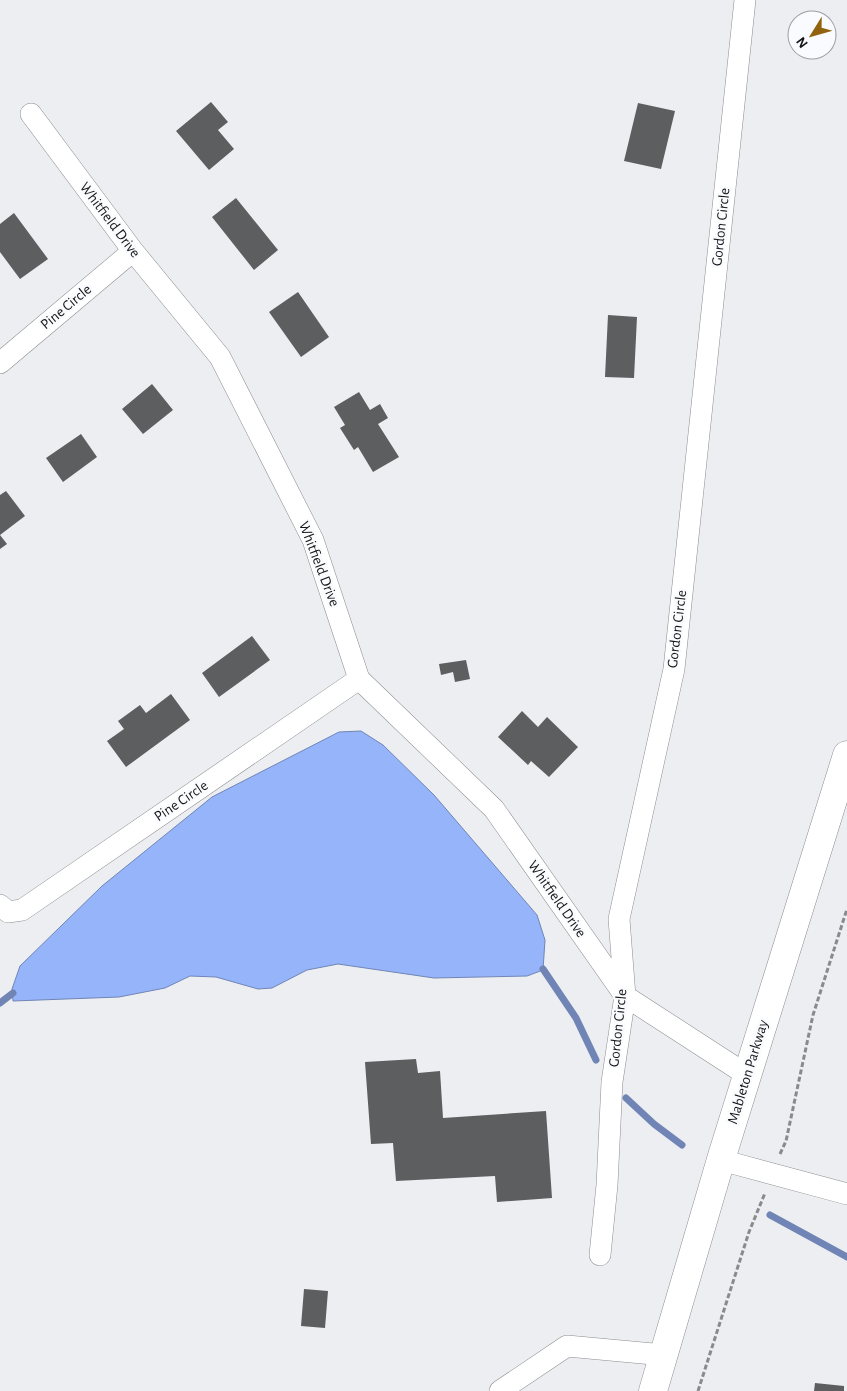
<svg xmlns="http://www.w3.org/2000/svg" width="847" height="1391" viewBox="0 0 847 1391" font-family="'Alegreya Sans',sans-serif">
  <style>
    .water { fill: #96b4fa; stroke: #7085b6 }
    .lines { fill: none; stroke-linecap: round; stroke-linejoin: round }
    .stream { stroke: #7085b6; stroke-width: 7 }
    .building { fill: #5c5e60 }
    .minor-casing { stroke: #8b8d8f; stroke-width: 22 }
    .major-casing { stroke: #8b8d8f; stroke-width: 29 }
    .path { stroke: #898a8c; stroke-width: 3; stroke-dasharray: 5 2.5; stroke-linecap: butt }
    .minor { stroke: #fff; stroke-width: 21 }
    .major { stroke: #fff; stroke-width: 28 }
    .labels { text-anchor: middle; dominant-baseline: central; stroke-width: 5; stroke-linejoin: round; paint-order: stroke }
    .street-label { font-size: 15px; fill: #161617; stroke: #fafbfe }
  </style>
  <rect width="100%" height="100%" fill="#eceef1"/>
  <path class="water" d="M361,731l22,14 51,50 103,120 8,25 -2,30 -16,6 -93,2 -96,-14 -31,6 -35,18 -14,1 -42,-12 -26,-1 -25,12 -46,9 -106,4 -1,-12 8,-23 82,-80 110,-89 127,-65z"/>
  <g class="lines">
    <path class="stream" d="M543,969l33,49 20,42
      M0,1003l13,-10
      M626,1098l28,26 28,21
      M770,1215l77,42"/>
  </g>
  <path class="building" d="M211,102l17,20 -10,8 16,19 -25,21 -33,-39z
    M638,103l37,8 -14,58 -37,-8z
    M236,198l42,52 -24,20 -42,-53z
    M14,213l34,46 -28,20 -20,-27v-28z
    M298,292l31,45 -28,20 -32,-45z
    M608,315l29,2 -3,61 -29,-1z
    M152,384l21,26 -30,24 -21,-25z
    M359,392l11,18 10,-6 8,14 -10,6 21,33 -26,15 -15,-25 -4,3 -14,-22 5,-3 -11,-18z
    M81,434l16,23 -34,25 -17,-24z
    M6,491l19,25 -25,19 7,9 -7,5v-54z
    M252,636l18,24 -51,37 -17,-24z
    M466,660l4,19 -15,3 -2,-10 -12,3 -2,-11z
    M171,694l19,26 -64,47 -19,-26 17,-12 -6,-8 22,-16 6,8z
    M522,711l16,16 9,-10 31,30 -29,30 -18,-16 -3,4 -30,-28z
    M416,1059l2,14 22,-2 3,47 103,-7 6,87 -55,4 -2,-26 -99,5 -3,-38 -22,1 -6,-82z
    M304,1289l24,2 -3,37 -24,-2z
    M815,1383l29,3v5h-30z"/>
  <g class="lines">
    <defs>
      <path id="minor" d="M31,114l102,137 87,106 93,183 46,139 135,130 131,187 122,79
        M0,363l133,-112
        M0,905l8,7 14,-2 337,-231
        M721,1160l126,34
        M600,1255l7,-70 5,-103 13,-86 -6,-77 55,-250 71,-669
        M500,1391l67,-45 97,9"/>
      <path id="major" d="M653,1391l69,-235 125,-401"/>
    </defs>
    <use href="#minor" class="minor-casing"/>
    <use href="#major" class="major-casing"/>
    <path class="path" d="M780,1154l6,-13 27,-126 34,-106
      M698,1391l51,-159 16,-39"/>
    <use href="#minor" class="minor"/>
    <use href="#major" class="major"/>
  </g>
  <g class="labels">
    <g class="street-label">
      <text transform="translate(110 220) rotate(53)">Whitfield Drive</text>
      <text transform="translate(721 227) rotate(-84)">Gordon Circle</text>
      <text transform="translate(66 307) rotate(-40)">Pine Circle</text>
      <text transform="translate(319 564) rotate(69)">Whitfield Drive</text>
      <text transform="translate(677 629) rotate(-83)">Gordon Circle</text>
      <text transform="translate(181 801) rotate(-34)">Pine Circle</text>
      <text transform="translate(557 899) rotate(55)">Whitfield Drive</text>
      <text transform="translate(618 1028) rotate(-84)">Gordon Circle</text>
      <text transform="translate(748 1072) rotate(-73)">Mableton Parkway</text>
    </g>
  </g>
  <g transform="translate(812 35) rotate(233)"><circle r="24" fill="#fafbfe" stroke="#9f9fa2"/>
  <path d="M0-4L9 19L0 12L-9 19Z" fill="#91630f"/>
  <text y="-8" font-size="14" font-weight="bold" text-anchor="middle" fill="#161617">N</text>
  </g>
</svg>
